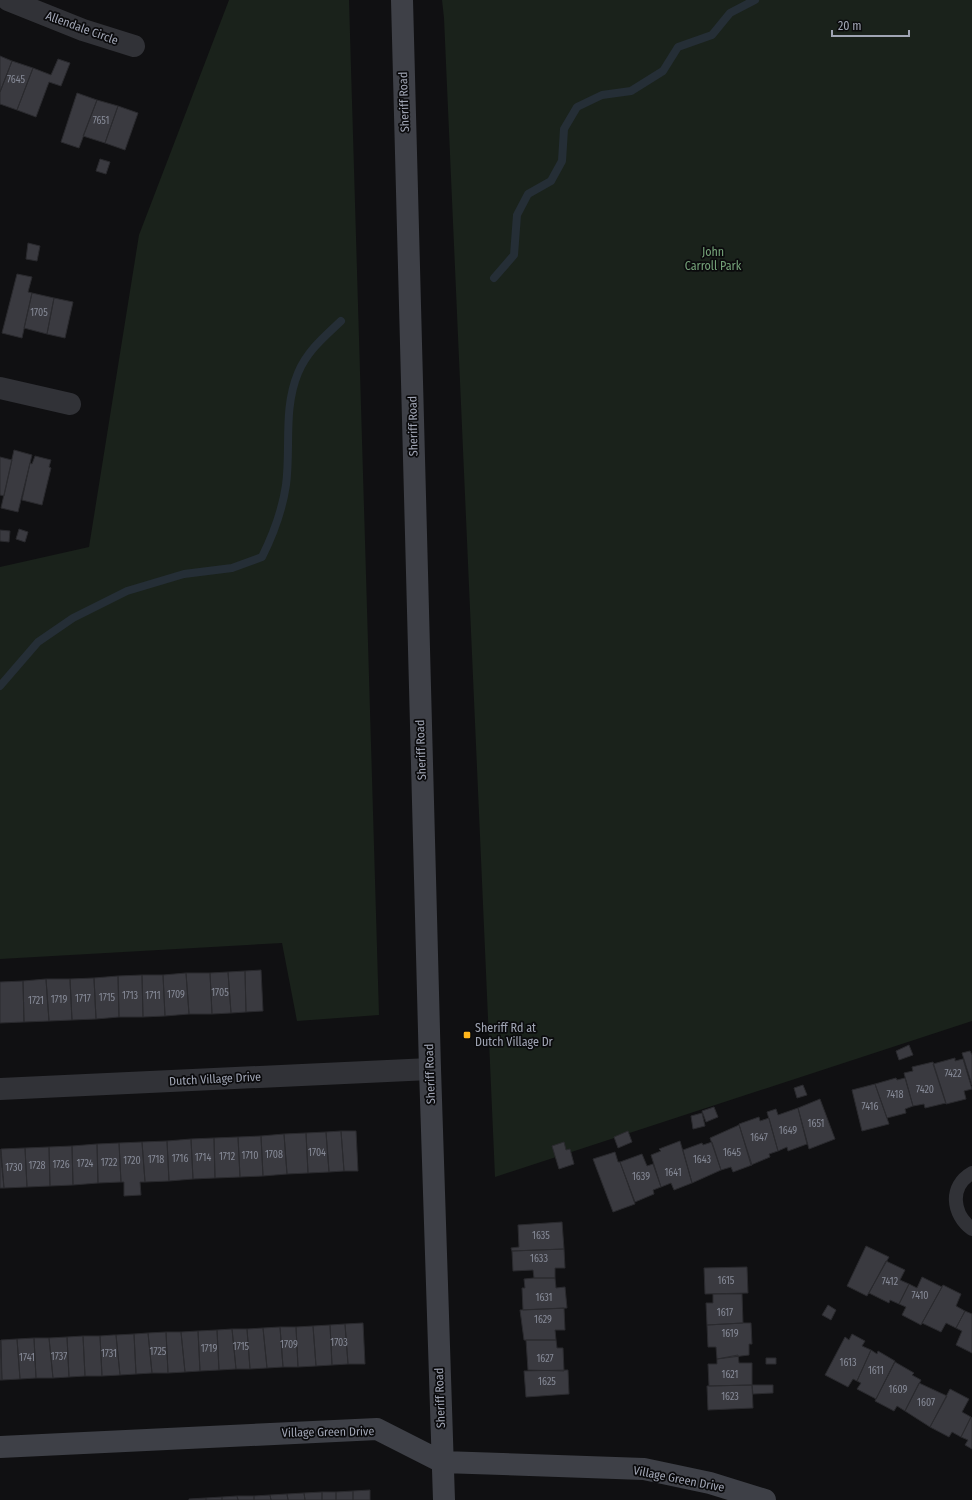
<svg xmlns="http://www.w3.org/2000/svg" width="972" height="1500" viewBox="0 0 972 1500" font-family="'Fira Sans Condensed',sans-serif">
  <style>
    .green { fill: #1a221b }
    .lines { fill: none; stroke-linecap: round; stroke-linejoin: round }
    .stream { stroke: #252e36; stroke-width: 8 }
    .building { fill: #3a3a40; stroke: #2a2a2e }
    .lane { stroke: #313237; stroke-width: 14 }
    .street { stroke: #313237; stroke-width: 22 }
    .secondary { stroke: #3e4047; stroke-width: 22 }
    .poi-dot { fill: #ffb61b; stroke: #0b0b0d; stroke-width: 1.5 }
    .labels { text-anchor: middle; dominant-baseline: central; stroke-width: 3.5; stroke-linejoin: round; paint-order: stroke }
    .number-label { font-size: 10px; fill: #868a97 }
    .street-label { font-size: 12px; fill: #a0a5b4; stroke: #0b0b0d }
    .park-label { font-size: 12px; fill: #74a178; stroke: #0b0b0d }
    .poi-label { font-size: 12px; fill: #a0a5b4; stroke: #0b0b0d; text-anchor: start }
  </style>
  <rect width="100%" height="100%" fill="#101012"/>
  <path class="green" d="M229,0h120l30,1015 -82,6 -15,-78 -282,16v-392l89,-20 50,-312z
    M442,0h530v1021l-477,156 -51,-1159z"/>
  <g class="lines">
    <path class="stream" d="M494,278l20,-23 3,-40 11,-21 23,-13 11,-20 2,-32 13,-22 25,-12 29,-4 32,-20 15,-24 34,-12 18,-22 25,-13
      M0,686l38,-44 35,-24 54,-27 57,-17 48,-6 30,-11c12,-24 20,-45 24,-72 5,-38 -3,-76 12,-112 9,-22 26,-36 43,-52"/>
  </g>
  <path class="building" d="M0,56l12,5 -12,31z
    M58,59l12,4 -9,23 -12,-4 -13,35 -19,-7 16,-42 18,7z
    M12,61l21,7 -16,42 -17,-6v-12z
    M77,93l20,7 -18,48 -18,-6z
    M97,100l21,6 -13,37 -22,-7z
    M118,106l20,7 -13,37 -20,-7z
    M100,159l10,3 -4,12 -10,-3z
    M28,243l12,3 -3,15 -11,-2z
    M17,274l15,3 -4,15 4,1 -10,45 -20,-5z
    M32,293l22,5 -7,36 -23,-6z
    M54,298l19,4 -8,36 -18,-4z
    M14,450l18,5 -14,57 -17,-4z
    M35,456l16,4 -2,7 2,1 -9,37 -20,-5 8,-37 2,1z
    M0,457l12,3 -8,36 -4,-1z
    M19,529l9,3 -3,10 -9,-3z
    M0,530l10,1 -1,11 -9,-1z
    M261,970l2,41 -17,1 -1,-41z
    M245,971l1,41 -15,1 -3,-41z
    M228,972l3,41 -19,1 -2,-41z
    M186,973h24l2,41h-23z
    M186,973l3,41 -24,2 -2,-41z
    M142,975h21l2,41 -22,1z
    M142,975l1,42h-24l-1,-41z
    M118,976l1,41 -23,2 -2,-41z
    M94,978l2,41 -24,1 -2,-41z
    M46,979l3,42 -25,1 -1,-41z
    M46,979h24l2,41 -23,1z
    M23,981l1,41 -24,1v-41z
    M909,1045l4,10 -14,5 -3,-9z
    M970,1051l2,4v30l-10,-32z
    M955,1058v3l8,-2 9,30 -8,2 2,8 -20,5 -13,-40z
    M933,1062l13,41 -21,5 -1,-4 -11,2 -9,-33 9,-2 -1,-4z
    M896,1078l1,2 8,-2 8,28 -8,3 1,4 -19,5 -12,-34z
    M875,1084l14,40 -27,7 -10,-41z
    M803,1085l4,10 -10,3 -3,-10z
    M820,1099l15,40 -26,10 -11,-41z
    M714,1107l4,10 -12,5 -4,-11z
    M798,1108l9,36 -19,7 -1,-4 -9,4 -11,-39 9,-3 2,6z
    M702,1113l3,13 -12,3 -2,-13z
    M759,1117l1,4 9,-3 9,33 -9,3 1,3 -19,8 -12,-41z
    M739,1125l13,40 -19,7 -2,-5 -10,3 -11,-32z
    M341,1131h15l2,40h-14z
    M341,1131l3,40 -15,1 -3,-40z
    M628,1131l4,11 -14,6 -4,-11z
    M326,1132l3,40 -21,1 -2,-40z
    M306,1133l2,40 -21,1 -3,-40z
    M284,1134l3,40 -24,2 -2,-40z
    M261,1136l2,40 -23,1 -2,-40z
    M238,1137l2,40 -25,1 -1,-40z
    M214,1138l1,40 -22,1 -2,-40z
    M191,1139l2,40 -24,2 -2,-40z
    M167,1141l2,40 -24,1 -3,-40z
    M680,1141l12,42 -18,7 -3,-7 -10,4 -10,-32 10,-4 -2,-2z
    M142,1142l3,40h-5l1,13 -17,1v-14h-3l-2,-39z
    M564,1142l2,8 4,-1 4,15 -15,5 -7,-23z
    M712,1142l9,28 -29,13 -9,-33 19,-7 1,2z
    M119,1143l2,39 -23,1 -1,-39z
    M97,1144l1,39 -25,2 -1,-39z
    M72,1146l1,39 -23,1 -1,-39z
    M49,1147l1,39 -23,1 -2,-39z
    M25,1148l2,39 -23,1 -3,-39z
    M0,1149l4,39h-4z
    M615,1152l3,10h2l15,42 -22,8 -20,-53z
    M642,1154l5,12 6,-2 8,23 -8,3 1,4 -19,8 -15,-40z
    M562,1222l2,27 -52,2 -1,-3 8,-1 -1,-22z
    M866,1246l23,11 -22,39 -20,-10z
    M564,1249l1,19h-10v10h-21l-1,-8 -20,1 -1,-20z
    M886,1261l19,9 -5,10 9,4 -10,20 -9,-4 -1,3 -20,-10z
    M747,1267l1,26 -43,1 -1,-26z
    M922,1277l20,10 -21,38 -19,-10 4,-8 -7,-3 10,-20 8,4z
    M534,1278h21l1,10 9,-1 2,21 -44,2 -1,-22h3l-1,-9z
    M943,1285l18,9 -5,12 9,5 -9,17 -10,-5 -5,9 -19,-9z
    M713,1294h29l1,29 -36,2 -1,-22h7z
    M828,1305l8,5 -5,10 -9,-5z
    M564,1308l1,22h-10l1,10h-32l-4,-30z
    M965,1311l7,3v39l-16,-8 6,-14 -6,-3z
    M363,1323l2,41h-17l-3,-40z
    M743,1323h8l1,21h-3v11l-32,4 -1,-12h-8l-1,-22z
    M345,1324l3,40 -16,1 -2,-40z
    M330,1325l2,40 -16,1 -3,-40z
    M313,1326l3,40 -18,1 -2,-40z
    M280,1327h16l2,40h-15z
    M280,1327l3,40 -16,1 -4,-40z
    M263,1328l4,40 -17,1 -3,-40z
    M232,1329l4,40 -17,1 -2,-40z
    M232,1329h15l3,40h-14z
    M217,1330l2,40 -19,1 -2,-40z
    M198,1331l2,40 -15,1 -4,-40z
    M166,1332l2,41h-16l-4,-40z
    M166,1332h15l4,40 -17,1z
    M148,1333l4,40 -16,1 -2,-40z
    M134,1334l2,40 -16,1 -4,-40z
    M852,1334l13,7 -3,5 9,4 -14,31 -4,-2 -5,8 -23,-12 20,-38 4,3z
    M113,1335h3l4,40 -18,1 -2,-40z
    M83,1336h17l2,40h-17z
    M83,1336l2,40 -16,1 -2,-40z
    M67,1337l2,40 -16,1 -4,-40z
    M34,1338l2,40 -16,1 -3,-40z
    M34,1338h15l4,40h-17z
    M17,1339l3,40 -18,1 -1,-40z
    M0,1340l2,40h-2z
    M526,1340h30l1,8h6l1,23 -36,-1z
    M871,1350l6,4 1,-3 17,10 -19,38 -19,-10 4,-6 -4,-2z
    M738,1355l1,8h13v22l-43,1 -1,-22h9v-5z
    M766,1358h10v6h-10z
    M895,1362l19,11 -2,2 9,5 -16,31 -8,-5 -3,5 -19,-10z
    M568,1370l1,24 -43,3 -2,-26z
    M919,1383l28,13 -17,31 -25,-16z
    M752,1385l1,23 -45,2 -1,-24z
    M752,1385h21v8l-20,1z
    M950,1389l19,10 -7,13 9,5 -10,20 -9,-5 -3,5 -19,-10z
    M971,1417l1,1v31l-7,-4 3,-5 -7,-3z
    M370,1490v10h-17v-9z
    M353,1491v9h-17v-8z
    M322,1492h14v8h-14z
    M322,1492v8h-17l-1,-7z
    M304,1493l1,7h-17l-1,-6z
    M287,1494l1,6h-17l-1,-5z
    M270,1495l1,5h-17v-4z
    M237,1496l1,4h-16v-3z
    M237,1496h17v4h-16z
    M222,1497v3h-16v-2z
    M206,1498v2h-17v-1z"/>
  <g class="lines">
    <path class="lane" d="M972,1173c-23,13 -20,41 0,56"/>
    <path class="street" d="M8,0l75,30 51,16
      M0,388l70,16
      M0,1089l430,-20"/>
    <path class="secondary" d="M402,0l28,1069 14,431
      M0,1447l377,-18 65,33 202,7 66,14 55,17"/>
  </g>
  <rect class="poi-dot" x="463" y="1031" width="8" height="8" rx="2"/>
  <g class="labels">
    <g class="number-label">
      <text x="16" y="80">7645</text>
      <text x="101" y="121">7651</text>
      <text x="39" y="313">1705</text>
      <text x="220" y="993">1705</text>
      <text x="176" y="995">1709</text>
      <text x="130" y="996">1713</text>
      <text x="153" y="996">1711</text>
      <text x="107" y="998">1715</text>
      <text x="83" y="999">1717</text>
      <text x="59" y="1000">1719</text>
      <text x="36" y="1001">1721</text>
      <text x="953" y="1074">7422</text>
      <text x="925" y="1090">7420</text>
      <text x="895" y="1095">7418</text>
      <text x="870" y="1107">7416</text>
      <text x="816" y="1124">1651</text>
      <text x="788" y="1131">1649</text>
      <text x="759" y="1138">1647</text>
      <text x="317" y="1153">1704</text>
      <text x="732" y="1153">1645</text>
      <text x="274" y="1155">1708</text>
      <text x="250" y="1156">1710</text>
      <text x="227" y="1157">1712</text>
      <text x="203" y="1158">1714</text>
      <text x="180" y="1159">1716</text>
      <text x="156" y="1160">1718</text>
      <text x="702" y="1160">1643</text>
      <text x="132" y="1161">1720</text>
      <text x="109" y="1163">1722</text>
      <text x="85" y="1164">1724</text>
      <text x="61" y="1165">1726</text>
      <text x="37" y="1166">1728</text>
      <text x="14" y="1168">1730</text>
      <text x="673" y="1173">1641</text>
      <text x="641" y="1177">1639</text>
      <text x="541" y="1236">1635</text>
      <text x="539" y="1259">1633</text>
      <text x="726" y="1281">1615</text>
      <text x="890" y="1282">7412</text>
      <text x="920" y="1296">7410</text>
      <text x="544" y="1298">1631</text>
      <text x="725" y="1313">1617</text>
      <text x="543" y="1320">1629</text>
      <text x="730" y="1334">1619</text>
      <text x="339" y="1343">1703</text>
      <text x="289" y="1345">1709</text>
      <text x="241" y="1347">1715</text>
      <text x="209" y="1349">1719</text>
      <text x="158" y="1352">1725</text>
      <text x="109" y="1354">1731</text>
      <text x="59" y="1357">1737</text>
      <text x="27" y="1358">1741</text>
      <text x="545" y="1359">1627</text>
      <text x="848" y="1363">1613</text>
      <text x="876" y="1371">1611</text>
      <text x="730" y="1375">1621</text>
      <text x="547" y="1382">1625</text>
      <text x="898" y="1390">1609</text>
      <text x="730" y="1397">1623</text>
      <text x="926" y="1403">1607</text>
    </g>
    <g class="street-label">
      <text transform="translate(82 28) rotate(20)">Allendale Circle</text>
      <text transform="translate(404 102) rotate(-92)">Sheriff Road</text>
      <text transform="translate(413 426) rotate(-91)">Sheriff Road</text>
      <text transform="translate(421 750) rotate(-92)">Sheriff Road</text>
      <text transform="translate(430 1074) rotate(-92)">Sheriff Road</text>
      <text transform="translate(215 1079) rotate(-3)">Dutch Village Drive</text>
      <text transform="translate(440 1398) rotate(-92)">Sheriff Road</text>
      <text transform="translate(328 1432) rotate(-1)">Village Green Drive</text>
      <text transform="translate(679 1479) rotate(11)">Village Green Drive</text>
    </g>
    <g class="park-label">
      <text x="713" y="252">John<tspan x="713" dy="14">Carroll Park</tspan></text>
    </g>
    <g class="poi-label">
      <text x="475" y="1028">Sheriff Rd at<tspan x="475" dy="14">Dutch Village Dr</tspan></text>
    </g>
  </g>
  <path d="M832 30v6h77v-6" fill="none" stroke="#a0a5b4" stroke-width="2"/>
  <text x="838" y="30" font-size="12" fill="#a0a5b4" stroke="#0b0b0d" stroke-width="3" paint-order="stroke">20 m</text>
</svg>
